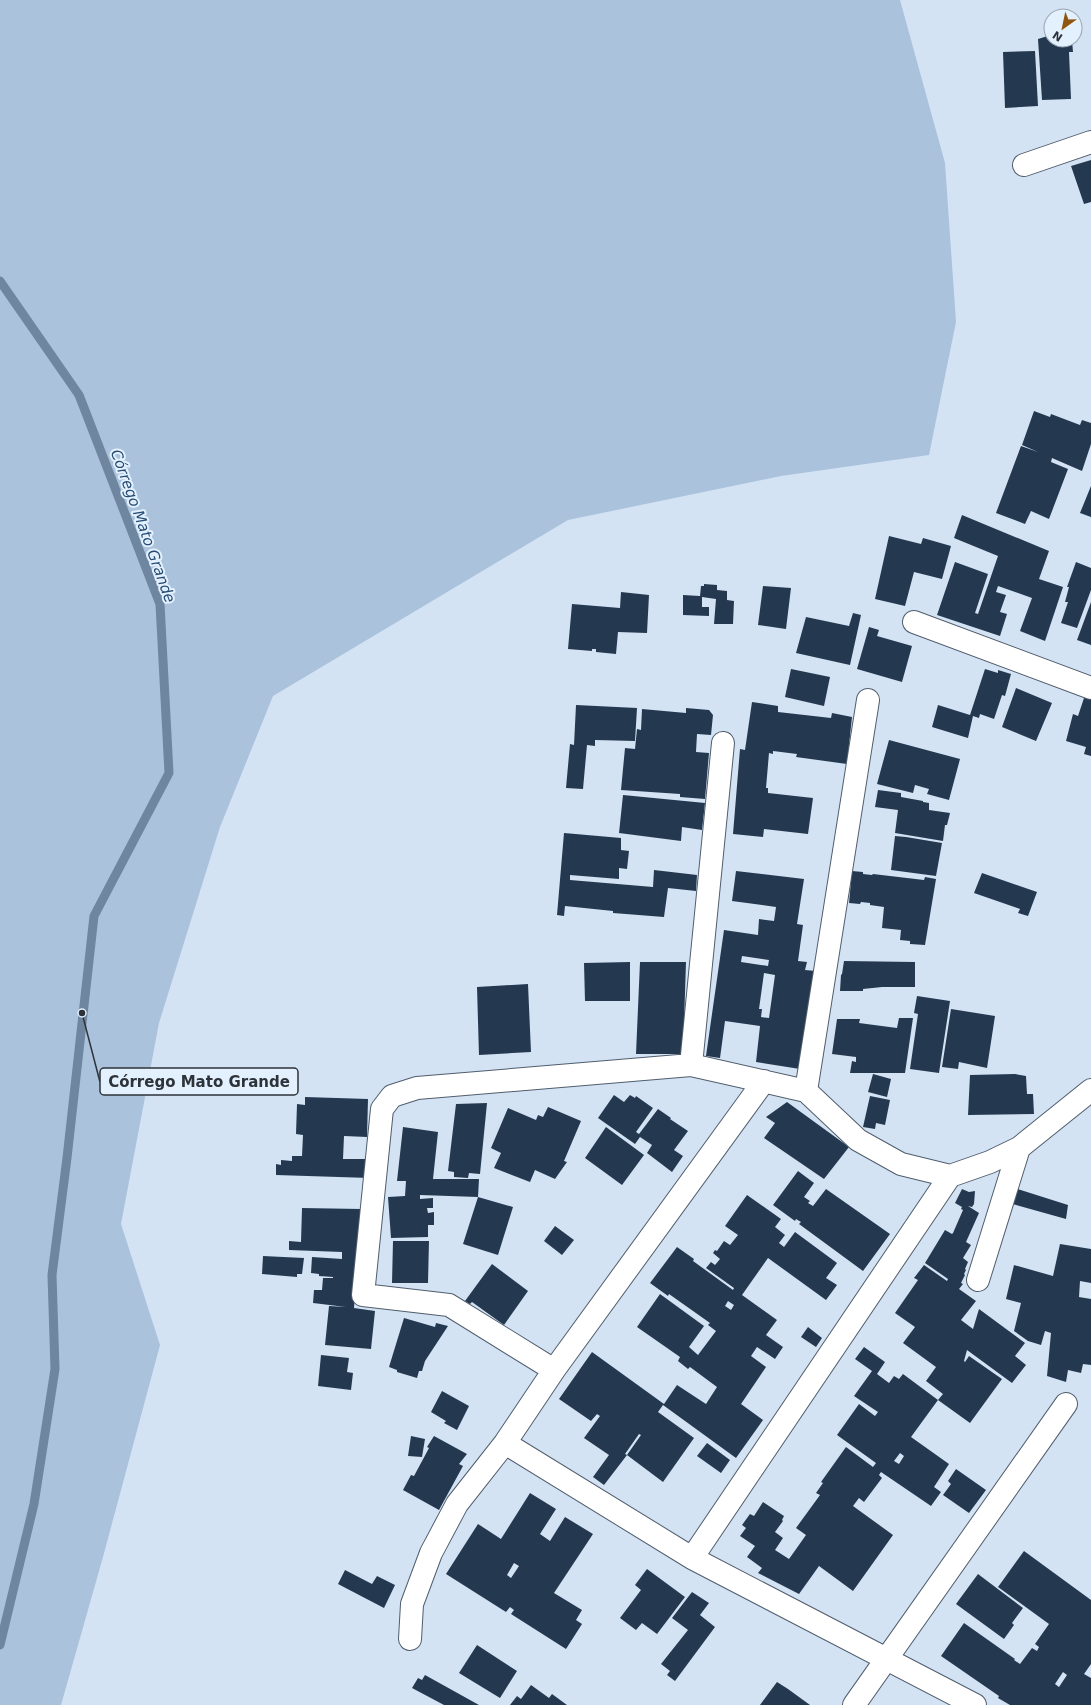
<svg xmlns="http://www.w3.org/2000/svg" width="1091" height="1705" viewBox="0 0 1091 1705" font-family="'DejaVu Sans',sans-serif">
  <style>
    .green { fill: #aac2db }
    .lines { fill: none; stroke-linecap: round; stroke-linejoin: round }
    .stream { stroke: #6e86a0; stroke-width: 9 }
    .building { fill: #243950; fill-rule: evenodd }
    .minor-casing { stroke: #505d6c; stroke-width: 24 }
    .minor { stroke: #fff; stroke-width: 22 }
    .labels { text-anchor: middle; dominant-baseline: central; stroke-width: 4; stroke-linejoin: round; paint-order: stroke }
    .water-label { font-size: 15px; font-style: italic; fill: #264c73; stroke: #e3f0fe }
    .leader { fill: none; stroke: #2d3339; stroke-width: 1.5 }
    .callout-dot { fill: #2d3339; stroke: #e3f0fe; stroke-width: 1.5 }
    .callout { fill: #e3f0fe; stroke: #2d3339; stroke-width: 1.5 }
    .callout-label { font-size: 15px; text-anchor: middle; font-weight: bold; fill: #2d3339 }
  </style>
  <rect width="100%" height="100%" fill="#d3e3f4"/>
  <path class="green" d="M0,0h900l45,163 11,159 -27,133 -148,21 -213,44 -295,176 -53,131 -61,196 -38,201 39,121 -57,212 -42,148h-61z"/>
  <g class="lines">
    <path class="stream" d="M0,281l79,114 81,209 9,169 -75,143 -27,242 -15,117 3,94 -21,135 -34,141"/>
  </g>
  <path class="building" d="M1051,35v5h21l1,12h-4l2,47 -29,1 -4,-61z
    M1035,51l3,55 -33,2 -2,-56z
    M1091,160v42l-7,2 -13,-38z
    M1034,411l16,6 1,-3 29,11 2,-5 9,3v21l-9,27 -30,-13 -1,4 17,7 -19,50 -18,-8 -6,13 -29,-11 25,-67 17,6 -16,-7z
    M1091,486v31l-11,-4z
    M962,515l87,36 -10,28 24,8 -18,54 -25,-10 12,-33 -34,-12 -2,6 10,3 -6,17 7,2 -7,22 -63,-21 18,-53 33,12 -13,39 3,1 20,-58 -44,-18z
    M889,536l32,8 2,-6 28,8 -9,33 -28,-7 -9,34 -30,-7z
    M1076,562l15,6v22l-14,38 -16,-5 7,-21h-3l4,-15h-2z
    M704,584l13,1v5l10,1v9l7,1 -1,23h-19l2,-25 -14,-2v10h7v9l-26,-1v-20l17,1 1,-10h3z
    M763,586l28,2 -5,41 -28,-4z
    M621,592l28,3 -2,38 -29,-1 -2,22 -20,-2v-3h-4v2l-24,-2 4,-45 48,4z
    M1091,602v43l-14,-5z
    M853,613l8,2 -11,50 -54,-12 10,-36 43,9z
    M869,627l10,3 -2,6 35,10 -10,36 -45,-13z
    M791,669l39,8 -6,29 -39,-9z
    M985,669l13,4v-3l13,4 -6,22 -3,-1 -8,24 -14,-5 -1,4 -6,-2 -5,22 -36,-11 6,-22 32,10z
    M1016,688l36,15 -16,38 -34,-14z
    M1085,695l6,3v58l-7,-2 2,-7 -20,-6 7,-27 5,2z
    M752,702l26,4v6l53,6 1,-5 20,4 -5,47 -51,-7 1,-3 -24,-3v3l-4,-1 -3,35h2v5l45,5 -5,36 -44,-5 -1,8 -30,-3 7,-85 5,1z
    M576,705l61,3 -2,33 -40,-1v6l-8,-1 -4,44 -17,-1 4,-44 4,1z
    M686,708l23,2 4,5 -2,20 -14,-1 -1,18 13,1 -4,46 -25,-2v-3l-59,-4 4,-42 10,1 2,-20 4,1 1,-21 44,4z
    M889,740l71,19 -11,41 -22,-6 2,-5 -14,-4 -2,8 -36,-9z
    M878,790l23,3v4l22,4v1l6,1v7l21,3 -3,12h-2l-2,16 -48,-8 3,-23 -23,-3z
    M623,795l82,8 -3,27 -20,-3 -1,14 -62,-8z
    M564,833l57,5v12l8,1 -2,18 -8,-1v11l-49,-4v5l83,7 1,-17 43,5 -1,16 -28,-3 -4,29 -51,-4v-2l-48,-5 -1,10 -7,-1z
    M895,836l11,1 36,6 -6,33 -45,-6z
    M736,871l68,8 -7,45 6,1 -5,36 9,1 -2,8 11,1 -16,98 -44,-7 4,-36 -35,-5 -5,37 -14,-2 18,-126 34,5 1,-16 15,2 2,-14 -44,-6zM742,956l27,4 -1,6 -27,-4zM764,973l11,2 -6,43 -8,-1 1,-8h-3z
    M852,871l11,1v2l9,1 1,-1 51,6 1,-3 11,2 -11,66 -15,-1v-3l-10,-1 1,-10 -19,-2 2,-21 -14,-2v-2l-9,-1 -1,2 -11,-1z
    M982,873l55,19 -9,24 -10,-3 2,-4 -46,-16z
    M844,961l71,1v25h-33l-19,2v2h-23l1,-16 1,-1z
    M630,962v39h-45l-1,-38z
    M640,962h46l-3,92h-47z
    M528,984l3,68 -52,3 -2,-68z
    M917,996l33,5 -11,72 -29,-4 8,-55 -4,-1z
    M951,1009l44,7 -8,52 -28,-6 -1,7 -16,-2z
    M899,1018h14l-8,55h-55l2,-12 4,1v-5l-24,-3 5,-35h23l-1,4 38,5z
    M873,1074l18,5 -4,18 -19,-5z
    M1015,1074l11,2 1,18h6l1,20 -66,1 2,-40z
    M614,1095l10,7 6,-7 5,3 1,-2 17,12 -17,24 3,2 19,-25 13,9 -1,1 18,12 -14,19 9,6 -11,16 -25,-19 5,-8 -12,-8 -5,7 -37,-26z
    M870,1096l20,4 -5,25 -9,-2 -1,6 -12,-2z
    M305,1097l63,2 -1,38 -23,-1 -1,23h27v19l-94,-3v-11l5,1v-5l11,1v-5h10l1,-21 -7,-1 1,-30 8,1z
    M787,1102l62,45 -25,32 -60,-41 11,-15 -9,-6z
    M487,1103l-7,71 -11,-1 -1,5 -14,-1v-5l-6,-1 8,-67z
    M548,1107l33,14 -17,40 3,1 -12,17 -20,-9 -5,12 -36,-14 7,-15 -10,-5 17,-40 28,12 2,-5 5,2z
    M403,1127l35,5 -5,47h46l-1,18 35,10 -15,48 -35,-11 15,-47 -58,-2v4l13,-1v10h-6l1,5 6,-1v13h-6v12l-37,1 -3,-41 17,-1 1,-15h-9z
    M606,1127l38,28 -22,30 -37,-27z
    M798,1171l16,12 -10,14 6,4 -2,2 5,3 13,-17 64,45 -27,37 -64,-47 2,-2 -5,-3 -1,2 -22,-16z
    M1011,1187l57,18 -2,14 -57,-16z
    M962,1189l7,3 6,-1 -1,13 -2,3 -4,-1 11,7 -13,29 5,3 -8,13 5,4 -3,7 1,1 -2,4 1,1 -4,8 2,1 -4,5 17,12 -15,19 12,9 6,-20 46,34 -10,13 11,9 -14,18 -45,-33 -3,11 1,1 4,-6 33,23 -32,44 -32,-23 5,-6 -17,-13 10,-14 -33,-24 12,-16 -20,-14 23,-33 -4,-2 10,-13 23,16 1,-2 -23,-16 20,-33 7,4 1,-1 10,-23 -2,-1 1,-2 -7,-4z
    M747,1195l34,24 -6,8 10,8 -6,8 5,4 11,-15 42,31 -11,15 11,7 -11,15 -58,-42 -26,37 35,25 -11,15 17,12 -8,12 -18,-12 -6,9 15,11 -25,37 22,16 -27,38 -73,-53 -5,7 36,26 -31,44 -36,-27 14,-20 -2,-1 -14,20 2,1 -23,30 -11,-8 16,-22 -25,-17 16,-22 -3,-2 -6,7 -32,-22 33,-47 72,52 13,-19 29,19 11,-17 -27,-20 -2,2 -10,-8 2,-4 -43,-30 23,-33 44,32 -15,21 9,8 18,-24 -8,-6 2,-2 -41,-29 -1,2 -18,-13 27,-36 17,12 -1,2 40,29 1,-2 -28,-20 5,-6 4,3 5,-6 -7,-6 2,-3 2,1 7,-10 6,4 8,-10 -13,-9zM728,1301l6,4 -3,5 -6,-4z
    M302,1208l59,1 -7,99 21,3 -4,38 -46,-4 4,-39 17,1 -33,-4 1,-13h8l1,-12h10v-1l-14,-1v-2l-8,-1 1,-16 30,2v-7l-53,-2v-9l12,1z
    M555,1226l19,14 -12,15 -18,-14z
    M393,1241h36l-1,42h-36z
    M1060,1244l31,5v34l-11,-2 -1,16 12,2v66l-8,-1 -2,9 -13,-3 -2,12 -19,-6 4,-43 -6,-2 -4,14 -13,-4 -14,-10 7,-28 -15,-4 8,-34 39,11z
    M263,1256l41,2 -2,16h-5v3l-35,-3z
    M492,1264l36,27 -24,34 -32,-23 -2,2 -5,-3z
    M404,1318l31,9 1,-4 12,3 -23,35 -3,10h-3l-2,7 -20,-6v-2l-8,-3z
    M808,1327l14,11 -6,9 -15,-10z
    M864,1347l21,15 -8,12 12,9 5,-7 5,3 4,-5 35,26 -27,37 38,27 -15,23 7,5 -10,14 -50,-34 -2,3 3,3 -18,24 -5,-4 -6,8 40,29 -40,56 -34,-25 -20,28 -41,-21 4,-5 -15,-11 8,-11 -15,-10 6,-8 -4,-3 8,-11 4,2 9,-14 21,14 -2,4 1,1 -8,11 8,6 -8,12 14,9 17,-24 -10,-7 24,-33 -4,-2 7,-10 -2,-1 25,-35 27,20 3,-4 -39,-28 22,-31 16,12 3,-4 -24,-16 18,-25 -17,-12zM900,1453l4,3 -5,8 -5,-3z
    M321,1355l28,3 -2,14 6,1 -2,17 -33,-4z
    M442,1391l27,15 -12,24 -13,-7 2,-2 -15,-9z
    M411,1436l14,3 -3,18 -14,-1z
    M434,1436l33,18 -8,10 4,2 -24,44 -36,-20 8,-15 3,1 15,-28 -2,-1z
    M707,1443l23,17 -9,13 -24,-17z
    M956,1469l30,21 -17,23 -26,-18 8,-11 -3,-3z
    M530,1493l26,16 -16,25 10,7 15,-24 28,17 -39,59 28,17 -6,10 6,4 -16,25 -55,-35 3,-4 -4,-3 -4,5 -60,-38 32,-50 23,15zM514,1563l5,3 -8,12 -4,-3z
    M1024,1551l67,49v64l-7,10 7,4v27h-81l-12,-7 1,-2 -58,-40 23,-33 51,36 -1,1 6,4 12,-16 5,3 2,-4 -4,-3 14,-20 -51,-37zM1063,1672l4,3 -8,12 -4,-3z
    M647,1569l38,28 -28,37 -15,-11 -6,7 -16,-12 21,-28 -6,-5z
    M345,1570l27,14 5,-8 18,9 -11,23 -46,-24z
    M978,1574l45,34 -11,15 2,2 -10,14 -48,-35z
    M692,1592l17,11 -9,12 15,12 -40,54 -8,-6 3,-4 -9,-7 27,-34 -16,-12z
    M477,1645l40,26 -17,27 -41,-25z
    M425,1675l54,30h-35l-32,-17 6,-10 4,2z
    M777,1682l11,7 22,16h-50z
    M531,1685l18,13 3,-4 15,11h-57l7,-9 4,3z"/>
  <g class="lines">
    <defs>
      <path id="minor" d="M1024,165l67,-23
        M914,622l177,66
        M691,1065l32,-322
        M806,1091l62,-391
        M978,1280l41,-132
        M554,1370l-105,-65 -86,-10 19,-186 10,-13 25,-8 274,-23 115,26 52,49 43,24 49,12 40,-14 29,-14 72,-58
        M505,1443l187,115 283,147
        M692,1558l258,-382
        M410,1639l2,-35 19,-51 26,-49 48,-61 49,-73 210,-289
        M854,1705l212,-301"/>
    </defs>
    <use href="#minor" class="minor-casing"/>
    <use href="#minor" class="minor"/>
  </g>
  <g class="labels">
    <g class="water-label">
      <text transform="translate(143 526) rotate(70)">Córrego Mato Grande</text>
    </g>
  </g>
  <path class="leader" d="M82 1013L100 1082"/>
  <circle class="callout-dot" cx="82" cy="1013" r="4"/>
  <rect class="callout" x="100" y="1068" width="198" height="27" rx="4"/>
  <g class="callout-label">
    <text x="199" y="1087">Córrego Mato Grande</text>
  </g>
  <g transform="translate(1063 28) rotate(213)"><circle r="19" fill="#e3f0fe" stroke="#9aa4af"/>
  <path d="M0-3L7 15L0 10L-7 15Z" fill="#905611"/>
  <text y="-6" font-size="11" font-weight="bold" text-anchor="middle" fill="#2d3339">N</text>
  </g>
</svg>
